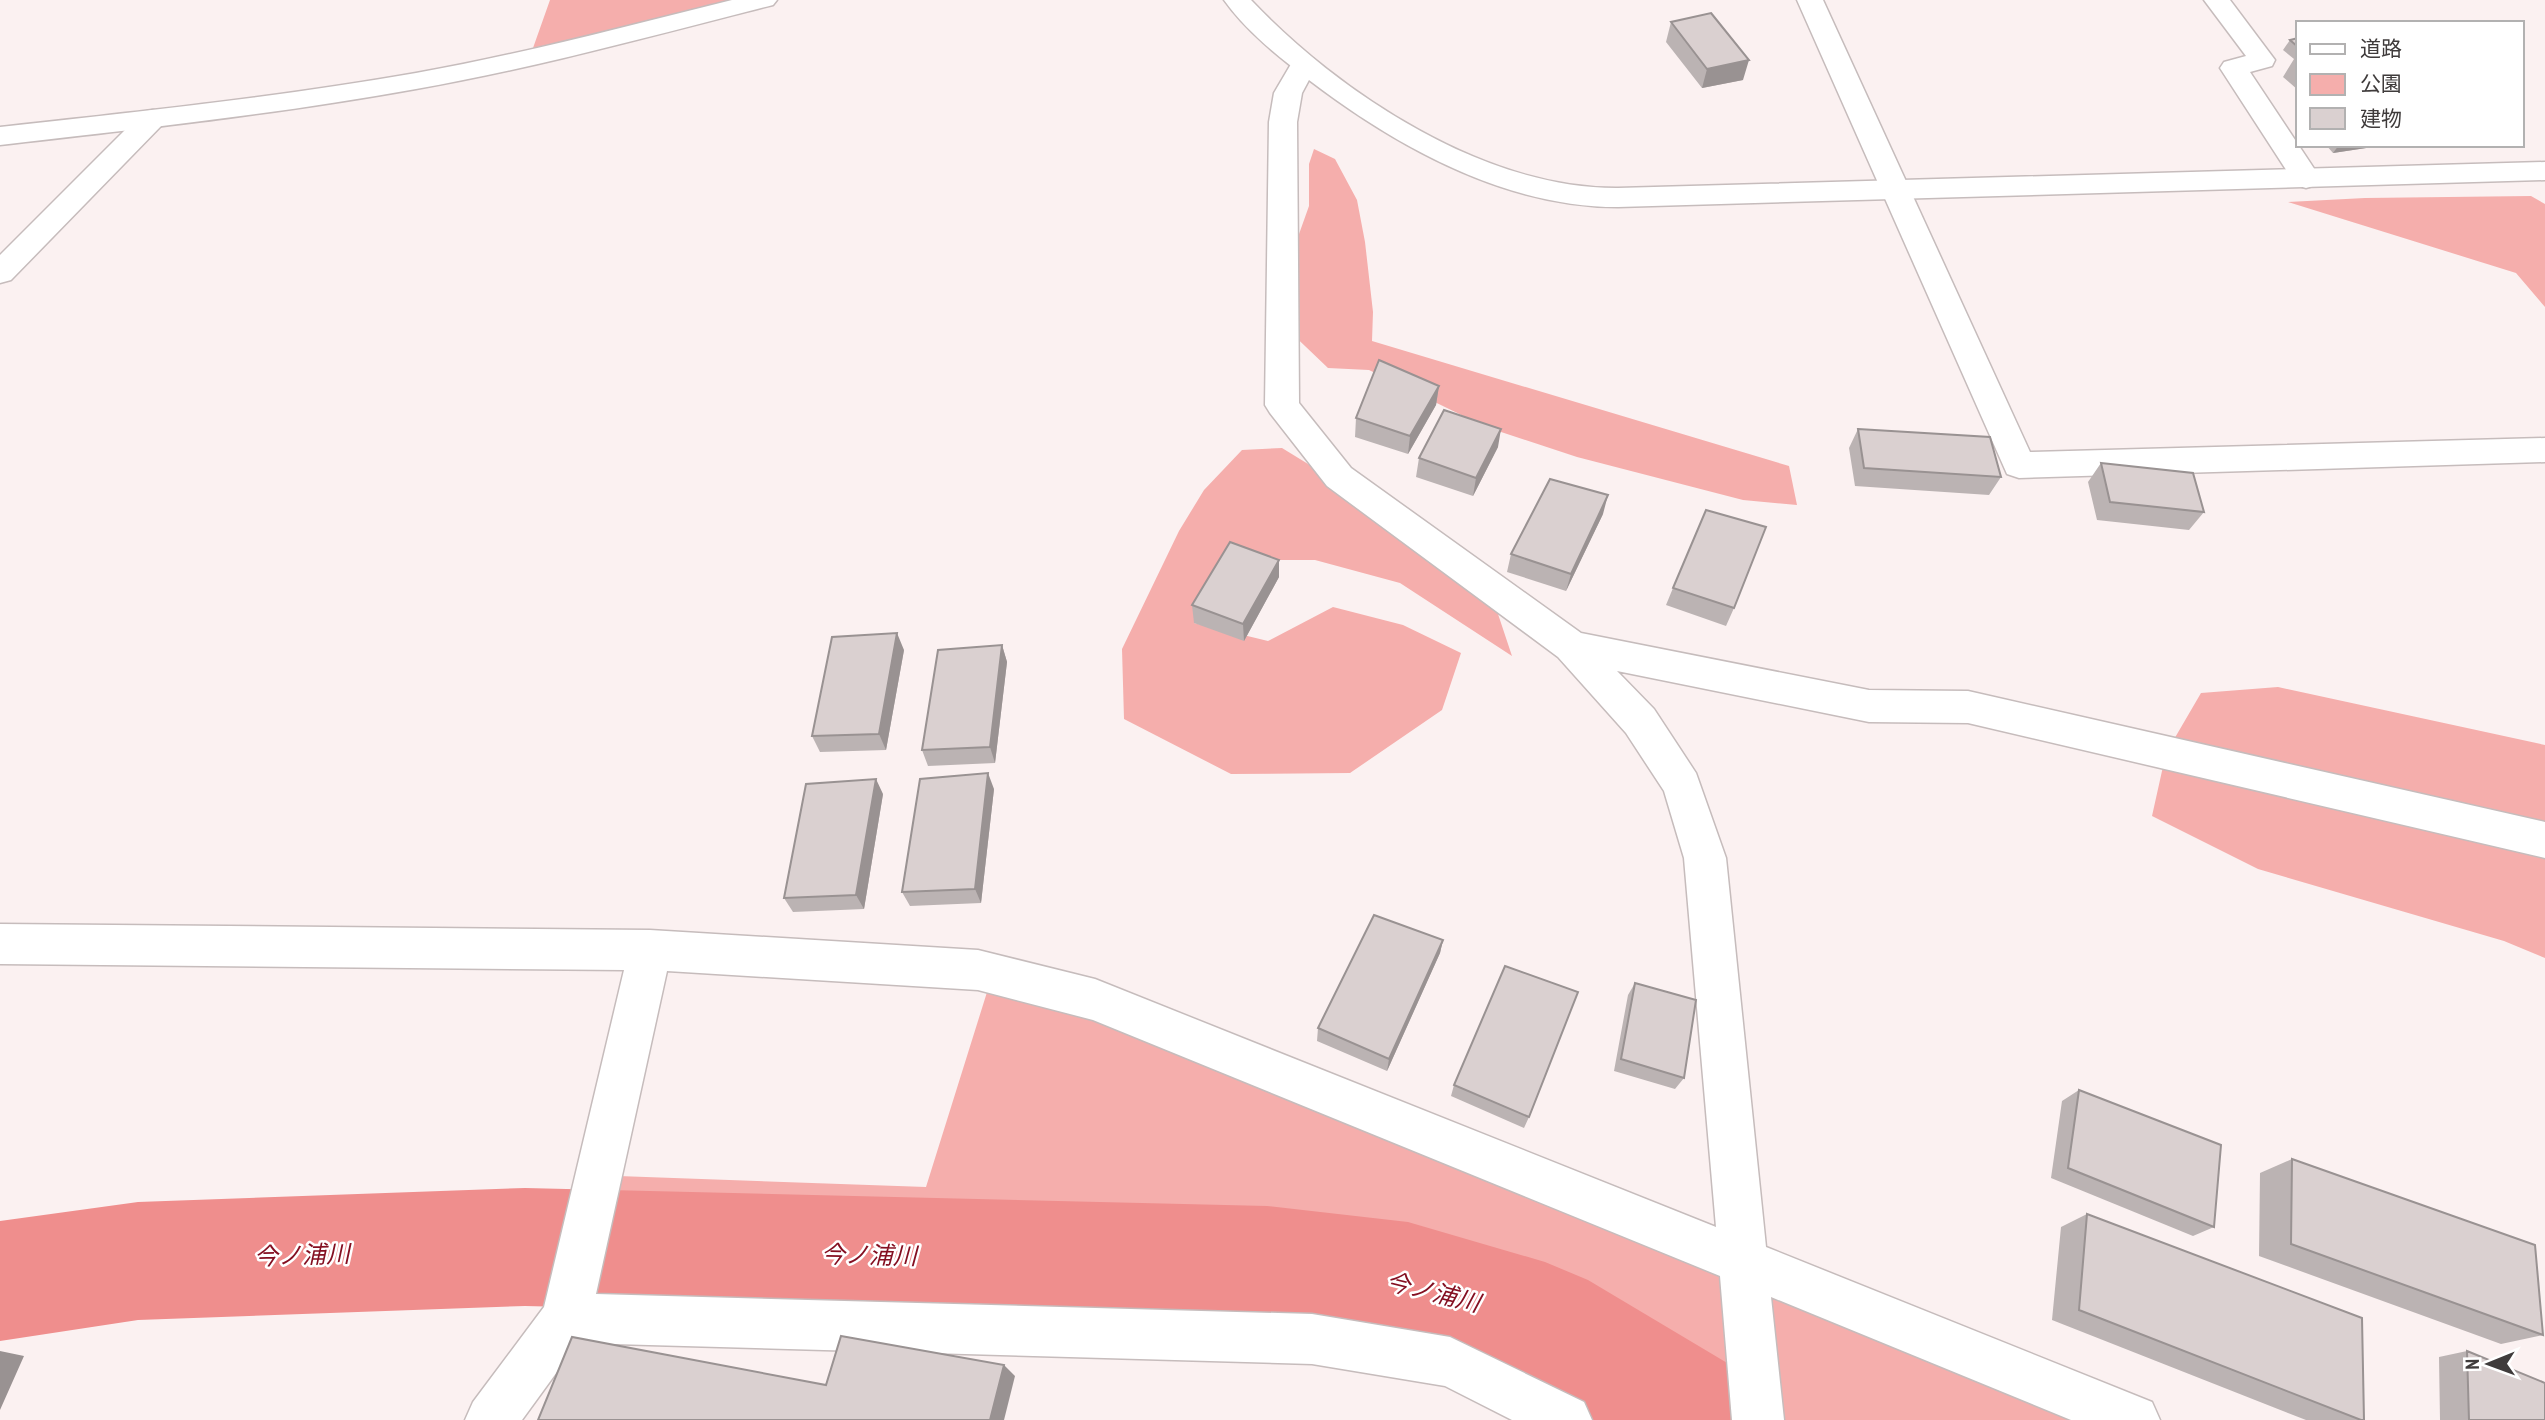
<svg xmlns="http://www.w3.org/2000/svg" width="2545" height="1420" viewBox="0 0 2545 1420" font-family="'PT Sans Narrow','Noto Sans JP',sans-serif">
  <style>
    .green { fill: #f5aeac }
    .lines { fill: none; stroke-linecap: round; stroke-linejoin: round }
    .river { fill: #ef8e8d; fill-rule: evenodd }
    .street-casing { stroke: #c6bcbc; stroke-width: 3 }
    .secondary-casing { stroke: #c6bcbc; stroke-width: 3 }
    .street { fill: #fff; fill-rule: evenodd }
    .secondary { fill: #fff; fill-rule: evenodd }
    .wall { fill: #bbb3b3 }
    .shaded-wall { fill: #999292 }
    .building { fill: #dad0d0; stroke: #999292; stroke-width: 2 }
    .labels { text-anchor: middle; dominant-baseline: central; stroke-width: 5; stroke-linejoin: round; paint-order: stroke }
    .near-water-label { font-size: 24px; font-style: italic; fill: #840f21; stroke: #fff }
  </style>
  <rect width="100%" height="100%" fill="#fbf1f1"/>
  <path class="green" d="M550,0h197l-214,48z
    M1314,149l21,10 22,41 8,42 8,70 -1,29 417,125 8,39 -54,-5 -166,-43 -91,-30 -117,-57 -41,-2 -45,-43v-46l26,-73v-42z
    M2531,196l14,8v103l-29,-34 -228,-71 77,-4z
    M1282,448l106,65 110,101 14,42 -112,-73 -85,-23h-85l-36,63 74,18 65,-34 70,18 58,28 -19,57 -92,63 -119,1 -107,-55 -2,-70 57,-118 25,-41 38,-40z
    M2278,687l267,58v213l-41,-17 -246,-72 -106,-53 14,-63 35,-60z
    M993,973l1141,447h-581l-111,-58 -876,-44 52,-142 308,11z"/>
  <g class="lines">
    <path class="river" d="M525,1188l742,18 141,16 137,40 43,18 161,96 19,44h-179l-72,-45 -109,-33 -141,-18 -742,-18 -387,14 -138,21v-120l138,-19z"/>
    <defs>
      <path id="street" d="M1797,0h26l207,452 515,-14v24l-526,16 -12,-4z
        M2204,0h26l45,60 -3,6 -22,6 71,107 -5,6 -10,3 -10,-3 -76,-117 4,-6 22,-6z
        M1304,57l10,2 3,6 -15,28 -5,29 2,281 52,65 230,165 288,57 99,1 577,131v36l-577,-135 -99,-1 -252,-51 37,38 42,64 30,85 40,389 386,155 8,18h-89l-300,-123 13,123h-52l-12,-144 -627,-256 -115,-30 -311,-19 -71,323 716,20 138,23 134,65 8,18h-80l-67,-34 -133,-22 -734,-21 -56,77h-57l8,-18 71,-95 80,-337 -624,-6v-40l650,6 328,20 117,29 621,248 -32,-369 -20,-67 -38,-58 -68,-76 -231,-171 -57,-73 -5,-8 4,-283 5,-29 20,-34z
        M153,110l10,2 4,6 -4,6 -152,156 -11,3v-28l143,-143z"/>
      <path id="secondary" d="M732,0h45l-4,5c-118,30 -237,63 -357,84 -138,25 -277,40 -416,56v-18c139,-15 279,-30 416,-54 107,-19 211,-47 316,-73z
        M1224,0h27c89,94 234,189 367,188l927,-26v18l-927,27c-113,0 -221,-60 -309,-127 -30,-23 -63,-49 -85,-80z"/>
    </defs>
    <use href="#street" class="street-casing"/>
    <use href="#secondary" class="secondary-casing"/>
    <use href="#street" class="street"/>
    <use href="#secondary" class="secondary"/>
  </g>
  <path class="wall" d="M1671,22l72,58 -41,8 -36,-46z
    M2298,38v52l-15,-13 11,-18 -11,-9 7,-10z
    M2326,145h60l-53,8z
    M1439,386l-3,19 -28,49 -53,-17 1,-19z
    M1858,429l143,48 -12,18 -134,-9 -6,-38z
    M1498,447l-25,49 -57,-19 3,-19z
    M2101,463l103,49 -15,18 -92,-10 -9,-38z
    M1603,514l-37,77 -59,-19 4,-18z
    M1279,560v17l-35,64 -50,-18 -2,-18z
    M1673,588l61,20 -8,18 -60,-21z
    M1002,645l5,17 -12,101 -67,3 -6,-16z
    M904,650l-18,100 -66,2 -8,-16z
    M994,789l-13,114 -71,3 -8,-14z
    M883,794l-19,115 -71,3 -9,-14z
    M1443,940l-3,13 -53,118 -70,-30 1,-13z
    M1635,983l49,95 -9,11 -61,-18 14,-76z
    M1454,1085l75,32 -5,11 -73,-32z
    M2079,1090l135,137 -21,9 -142,-58 11,-77z
    M2292,1159l251,176 -42,9 -242,-88 1,-83z
    M2087,1214l277,206h-58l-254,-100 9,-93z
    M2467,1351l78,69h-105l-1,-63z"/>
  <path class="shaded-wall" d="M1749,60l-6,20 -41,8 5,-19z
    M2339,145h47l-53,8z
    M1439,386l-3,19 -28,49 2,-18z
    M1501,429l-3,18 -25,49 3,-18z
    M1608,495l-5,19 -37,77 5,-17z
    M1279,560v17l-35,64 -1,-17z
    M897,633l7,17 -18,100 -7,-16z
    M1002,645l5,17 -12,101 -5,-16z
    M988,773l6,16 -13,114 -6,-14z
    M876,779l7,15 -19,115 -8,-14z
    M1443,940l-3,13 -53,118 2,-12z
    M0,1351l24,5 -24,54z
    M1004,1365l11,11 -11,44h-14z"/>
  <path class="building" d="M1711,13l38,47 -42,9 -36,-47z
    M2298,38v9l-8,-7z
    M1379,360l60,26 -29,50 -54,-18z
    M1444,410l57,19 -25,49 -57,-20z
    M1858,429l132,8 11,40 -137,-9z
    M2101,463l92,10 11,39 -94,-10z
    M1550,479l58,16 -37,79 -60,-20z
    M1706,510l60,17 -32,81 -61,-20z
    M1230,542l49,18 -36,64 -51,-19z
    M897,633l-18,101 -67,2 20,-99z
    M1002,645l-12,102 -68,3 16,-100z
    M988,773l-13,116 -73,3 18,-113z
    M876,779l-20,116 -72,3 22,-114z
    M1374,915l69,25 -54,119 -71,-31z
    M1505,966l73,26 -49,125 -75,-32z
    M1635,983l61,17 -12,78 -63,-19z
    M2079,1090l142,55 -7,82 -146,-59z
    M2292,1159l243,86 8,90 -252,-91z
    M2087,1214l275,104 2,102h-3l-282,-110z
    M841,1336l163,29 -14,55h-452l34,-83 254,48z
    M2467,1351l78,32v37h-76z"/>
  <g class="labels">
    <g class="near-water-label">
      <text transform="translate(302 1255) rotate(-2)">今ノ浦川</text>
      <text transform="translate(869 1255) rotate(1)">今ノ浦川</text>
      <text transform="translate(1433 1292) rotate(14)">今ノ浦川</text>
    </g>
  </g>
  <rect x="2296" y="21" width="228" height="126" fill="#ffffff" stroke="#b2b1b1" stroke-width="2"/>
  <rect x="2310" y="44" width="35" height="10" fill="#ffffff" stroke="#b2b1b1" stroke-width="2"/>
  <text x="2360" y="56" font-size="21" fill="#3f3b3b">道路</text>
  <rect x="2310" y="74" width="35" height="21" fill="#f5aeac" stroke="#b2b1b1" stroke-width="2"/>
  <text x="2360" y="91" font-size="21" fill="#3f3b3b">公園</text>
  <rect x="2310" y="108" width="35" height="21" fill="#dad0d0" stroke="#b2b1b1" stroke-width="2"/>
  <text x="2360" y="126" font-size="21" fill="#3f3b3b">建物</text>
  <g transform="translate(2489 1364) rotate(269)" stroke="#ffffff" stroke-width="5" paint-order="stroke">
  <path d="M0-5L12 26L0 18L-12 26Z" fill="#3f3b3b"/>
  <text y="-10" font-size="19" font-weight="bold" text-anchor="middle" fill="#3f3b3b">N</text>
  </g>
</svg>
